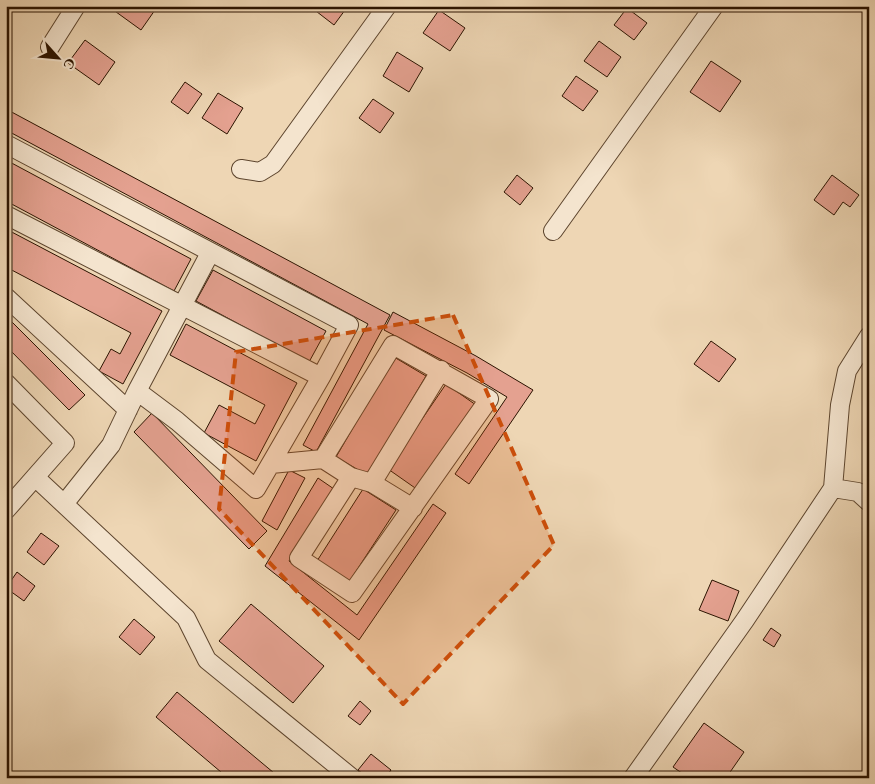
<svg xmlns="http://www.w3.org/2000/svg" width="875" height="784" viewBox="0 0 875 784" font-family="'EB Garamond',serif">
  <style>
    .lines { fill: none; stroke-linecap: round; stroke-linejoin: round }
    .stream { stroke: #6f756d; stroke-width: 5.5 }
    .building { fill: #e4a190; stroke: #2b1300 }
    .minor-casing { stroke: #5c442d; stroke-width: 20 }
    .minor { stroke: #f4e4ce; stroke-width: 18 }
    .marked { fill: #cc4e0a; fill-opacity: 0.2; stroke: #cc4e0a; stroke-width: 4; stroke-dasharray: 10 6; stroke-linejoin: round }
  </style>
  <rect width="100%" height="100%" fill="#eed6b4"/>
  <filter id="stains"><feTurbulence type="fractalNoise" baseFrequency=".004" numOctaves="4"/><feColorMatrix values="0 0 0 0 .2 0 0 0 0 .09 0 0 0 0 .02 0 0 0 .5 -.17"/></filter>
  <radialGradient id="worn" r=".72"><stop offset=".6" stop-color="#630" stop-opacity="0"/><stop offset="1" stop-color="#630" stop-opacity=".3"/></radialGradient>
  <g class="lines">
    <path class="stream" d="M866,778l3,-30"/>
  </g>
  <path class="building" d="M114,6h36l5,4 -14,20 -29,-21z
    M313,6h35l-14,19 -22,-17z
    M627,8l20,15 -13,17 -20,-15z
    M439,10l26,18 -15,23 -27,-18z
    M85,40l30,22 -16,23 -31,-22z
    M599,41l22,16 -14,20 -23,-16z
    M397,52l26,16 -14,24 -26,-16z
    M711,61l30,20 -21,31 -30,-20z
    M576,76l22,15 -15,20 -21,-15z
    M185,82l17,12 -14,20 -17,-12z
    M218,93l25,15 -16,26 -25,-16z
    M373,99l21,14 -14,20 -21,-15z
    M6,109l384,206 -74,137 -13,-7 65,-121 -362,-194z
    M6,160l185,99 -17,32 -168,-90z
    M517,175l16,13 -13,17 -16,-13z
    M832,175l27,20 -9,12 -7,-5 -9,13 -20,-15z
    M6,229l156,82 -39,73 -24,-13 12,-22 9,5 11,-21 -125,-66z
    M213,270l113,61 -17,31 -113,-61z
    M393,312l83,44 57,34 -64,94 -14,-10 52,-77 -40,-24 -83,-43z
    M6,316l79,79 -16,15 -63,-64z
    M186,324l111,59 -41,78 -52,-28 15,-28 36,19 10,-19 -95,-50z
    M711,341l25,18 -17,23 -25,-18z
    M394,357l32,19 -59,99 -31,-18z
    M446,384l30,21 -58,85 -30,-21z
    M152,413l115,118 -18,18 -115,-117z
    M289,470l16,8 -28,52 -15,-9z
    M318,478l16,11 -45,72 68,54 76,-111 13,9 -87,127 -94,-74z
    M363,489l33,21 -47,72 -32,-21z
    M41,533l18,13 -15,19 -17,-13z
    M17,572l18,14 -11,15 -18,-13z
    M712,580l27,11 -11,30 -29,-11z
    M251,604l73,62 -31,37 -74,-62z
    M134,619l21,18 -15,18 -21,-18z
    M771,628l10,7 -7,12 -11,-7z
    M177,692l103,86h-52l-72,-61z
    M360,701l11,10 -11,14 -12,-9z
    M704,723l40,29 -18,26h-37l-16,-11z
    M371,754l20,16 -6,8h-17l-10,-8z"/>
  <g class="lines">
    <defs>
      <path id="minor" d="M50,47l26,-41
        M6,144l343,181 -28,52 -65,112 -79,-68 -40,-30
        M241,169l19,3 13,-8 114,-158
        M6,215l315,162
        M553,231l161,-225
        M6,297l122,113
        M6,383l59,60 -59,67
        M323,459l28,18 21,6 41,25
        M271,464l52,-5 70,-114 96,54 -137,194 -53,-35 52,-81
        M35,477l151,141 21,42 145,118
        M372,483l69,-113
        M833,488l7,-83 7,-34 22,-35
        M64,504l47,-59 26,-54 73,-138
        M633,778l112,-158 88,-132 25,4 11,10"/>
    </defs>
    <use href="#minor" class="minor-casing"/>
    <use href="#minor" class="minor"/>
  </g>
  <path class="marked" d="M453,315l101,230 -151,159 -184,-195 17,-157z"/>
  <rect width="875" height="784" fill="none" stroke="#eed6b4" stroke-width="25"/>
  <rect x="8" y="8" width="860" height="769" fill="none" stroke="#2b1300" stroke-width="2.5"/>
  <rect x="12" y="12" width="850" height="759" fill="none" stroke="#2b1300"/>
  <g transform="translate(58 58) rotate(117)" stroke="#f4e4ce" stroke-width="4" paint-order="stroke">
  <path d="M0-4L9 19L0 12L-9 19Z" fill="#2b1300"/>
  <text y="-8" font-size="14" font-weight="bold" text-anchor="middle" fill="#2b1300">С</text>
  </g>
  <rect width="100%" height="100%" filter="url(#stains)"/>
  <rect width="100%" height="100%" fill="url(#worn)"/>
</svg>
